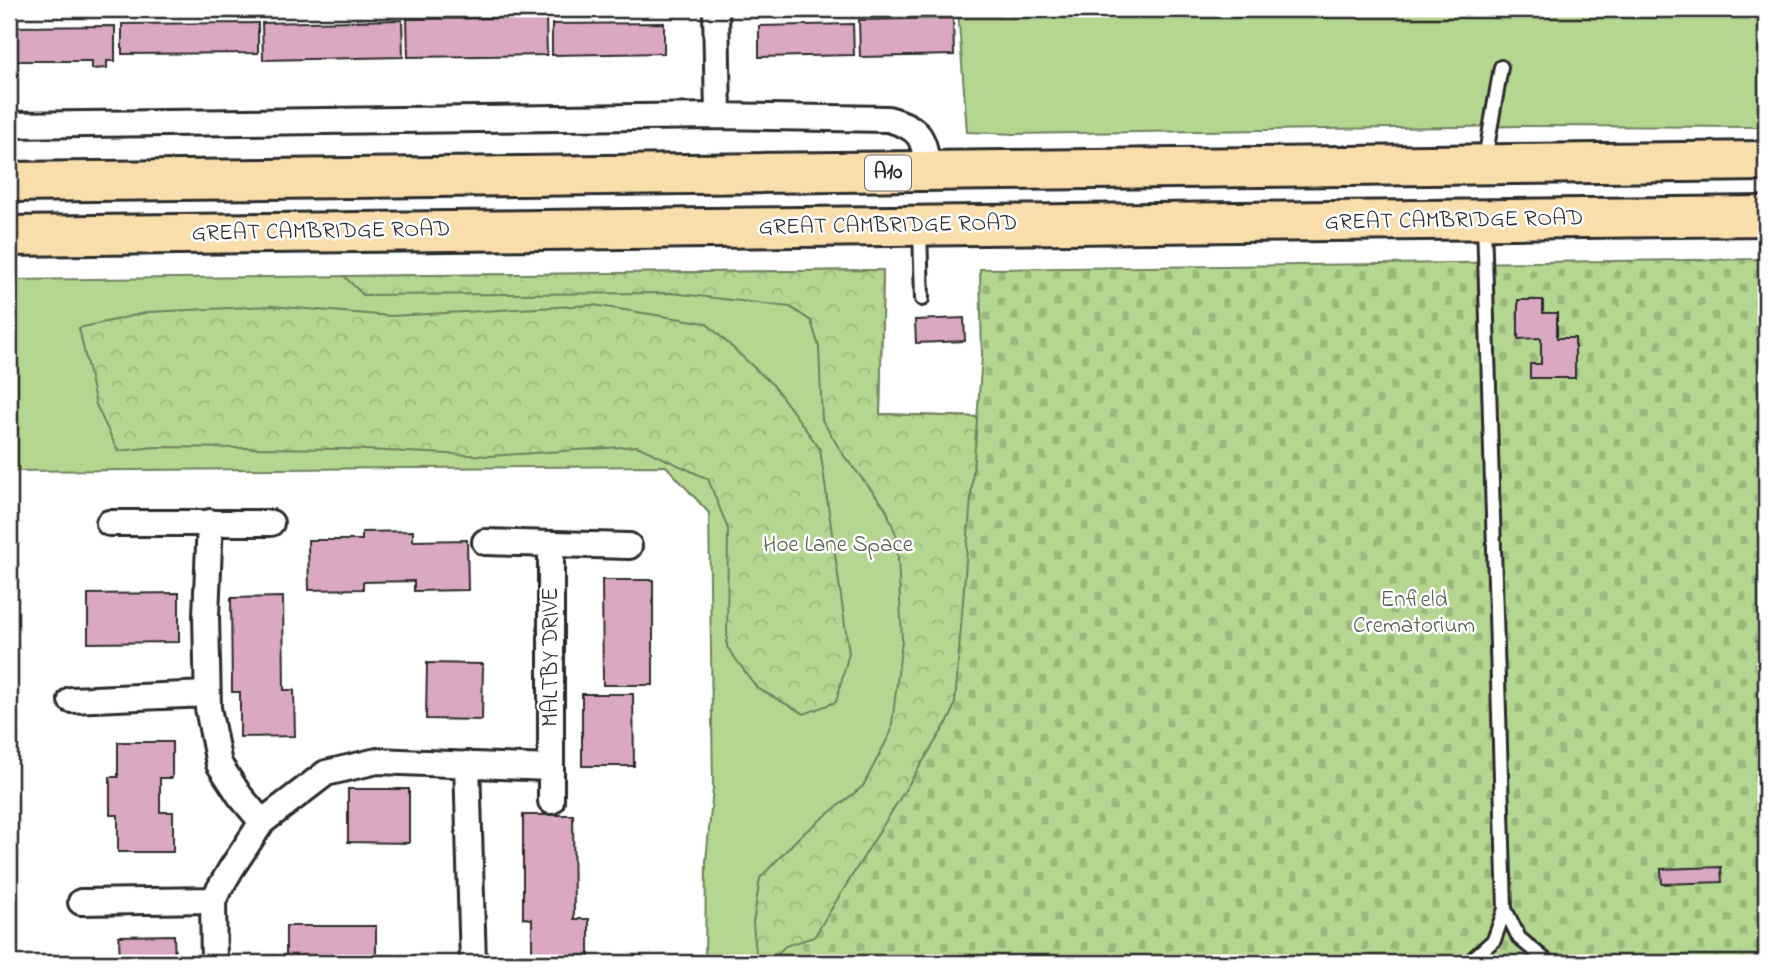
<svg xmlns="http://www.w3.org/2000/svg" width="1775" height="972" viewBox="0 0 1775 972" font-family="'Indie Flower',sans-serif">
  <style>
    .green { fill: #b4d690; stroke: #70805e; stroke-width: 2 }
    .forest { fill: url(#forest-crowns); stroke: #70805e; stroke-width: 2 }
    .cemetery { fill: url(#cemetery-stones); stroke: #70805e; stroke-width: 2 }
    .building { fill: #dba8c4; stroke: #2b2b2b; stroke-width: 2 }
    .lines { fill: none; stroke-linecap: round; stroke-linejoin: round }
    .lane-casing { stroke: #2b2b2b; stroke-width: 18 }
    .street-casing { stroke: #2b2b2b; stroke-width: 30 }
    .highway-casing { stroke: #2b2b2b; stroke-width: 44 }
    .lane { stroke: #fff; stroke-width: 12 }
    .street { stroke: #fff; stroke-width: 24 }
    .highway { stroke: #f9deab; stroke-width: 38 }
    .labels { text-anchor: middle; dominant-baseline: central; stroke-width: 5; stroke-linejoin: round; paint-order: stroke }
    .shield { fill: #fff; stroke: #6b6b6b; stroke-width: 2 }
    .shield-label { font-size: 21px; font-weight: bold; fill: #2b2b2b }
    .street-label { font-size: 23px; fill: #2b2b2b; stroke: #fff }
    .park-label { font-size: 23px; fill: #545e49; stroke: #fff }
  </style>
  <defs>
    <pattern id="forest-crowns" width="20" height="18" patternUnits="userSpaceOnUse" patternTransform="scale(1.75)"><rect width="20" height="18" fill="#b4d690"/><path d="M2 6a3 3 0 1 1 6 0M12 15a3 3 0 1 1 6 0" fill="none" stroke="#9bb87c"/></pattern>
    <pattern id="cemetery-stones" width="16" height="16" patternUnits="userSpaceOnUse" patternTransform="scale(1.75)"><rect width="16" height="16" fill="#b4d690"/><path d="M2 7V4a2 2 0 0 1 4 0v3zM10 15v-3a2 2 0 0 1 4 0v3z" fill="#9bb87c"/></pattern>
  </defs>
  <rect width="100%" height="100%" fill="#fff"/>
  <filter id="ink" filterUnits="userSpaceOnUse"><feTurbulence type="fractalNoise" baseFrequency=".0143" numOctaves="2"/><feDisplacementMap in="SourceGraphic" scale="14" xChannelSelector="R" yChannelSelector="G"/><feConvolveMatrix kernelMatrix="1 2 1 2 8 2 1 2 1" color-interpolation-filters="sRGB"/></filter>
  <g filter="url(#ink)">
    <path class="green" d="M958,9h808v118l-243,-1 -509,8 -47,-2z
      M883,270l-3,144 98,3 -18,200 -190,346h-65l1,-102 7,-73 -4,-275 -43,-47 -657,5v-191z"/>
    <path class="forest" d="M883,270l-3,144 98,3 9,36 -8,199 -126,311h-96l-4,-40 7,-45 40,-42 63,-50 28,-54 11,-92 -5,-103 -12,-30 -41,-51 -22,-36 -3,-73 -8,-26 -21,-14 -118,-14 -309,2 -19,-19z
      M593,305l113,18 68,63 46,63 29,204 -13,49 -32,12 -47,-26 -30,-41 1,-118 -20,-50 -71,-33 -147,10 -145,-7 -189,-2 -38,4 -22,-46 -17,-77 70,-16 122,-6 120,10z"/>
    <path class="cemetery" d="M1766,259v704h-996l15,-17 29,-9 137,-221 4,-13 27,-347 -2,-87z"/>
    <path class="building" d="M546,17l1,38 -139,2 -1,-38z
      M953,18l1,37 -94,2 -1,-37z
      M402,20l1,37 -140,3 -1,-37z
      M258,23v30l-136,1v-30z
      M664,23v30l-112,2v-31z
      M853,24l1,31 -95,2v-31z
      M115,26v35h-8v7l-15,1v-8h-83v-34z
      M1518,300h25v13h14v25h18v40h-45v-14h11v-26l-23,1z
      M964,318l1,23 -49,2 -1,-23z
      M413,531v10l54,-1 1,50 -54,1v-10l-51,1v7l-54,1 -1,-50h54v-8z
      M602,580h51v105h-50z
      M179,593v49l-91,1v-49z
      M283,597l1,93h10l1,46 -55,1v-45h-8l-1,-94z
      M427,663l56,1 -1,56 -56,-1z
      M582,694h51l1,72h-52z
      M118,742h54v36h-12v34h13v40h-55v-37h-8v-38h8z
      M348,789h61v54l-61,-1z
      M523,815h50l1,104h15v44h-57v-44l-9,-1z
      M1721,867l1,15 -60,2 -1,-15z
      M286,926h90v37h-90z
      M174,935l1,28h-55l-1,-27z"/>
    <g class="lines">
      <defs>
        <path id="lane" d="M1485,159l16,-92
          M920,229l2,70
          M1505,909l14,29 30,25
          M1468,963l26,-23 11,-31 -21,-687"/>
        <path id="street" d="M716,9l2,107
          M9,125l709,-9 170,3c33,9 37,19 39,53
          M210,522l-4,93 2,93 11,56 21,32 22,26
          M109,523h162
          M485,542l144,4
          M71,700l136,-6
          M467,764l6,199
          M551,801v-255
          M81,902l132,-2
          M214,963l-1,-63 18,-31 31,-47 64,-49 51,-12 173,7"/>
        <path id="highway" d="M9,182l1757,-21
          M9,236l1757,-20"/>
      </defs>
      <use href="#lane" class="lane-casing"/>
      <use href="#street" class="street-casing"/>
      <use href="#highway" class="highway-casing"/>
      <use href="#lane" class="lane"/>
      <use href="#street" class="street"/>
      <use href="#highway" class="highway"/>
    </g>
  </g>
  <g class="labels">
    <rect class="shield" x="865" y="155.5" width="46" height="35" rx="5"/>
    <g class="shield-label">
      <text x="888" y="173">A10</text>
    </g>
    <g class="street-label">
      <text transform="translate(1454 221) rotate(-1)">GREAT CAMBRIDGE ROAD</text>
      <text transform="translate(888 226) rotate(-1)">GREAT CAMBRIDGE ROAD</text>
      <text transform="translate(321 232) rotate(-1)">GREAT CAMBRIDGE ROAD</text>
      <text transform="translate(551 657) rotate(-90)">MALTBY DRIVE</text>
    </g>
    <g class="park-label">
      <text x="838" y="545">Hoe Lane Space</text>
      <text x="1414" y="600">Enfield<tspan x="1414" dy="26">Crematorium</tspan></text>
    </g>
  </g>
  <rect width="1775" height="972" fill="none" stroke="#fff" stroke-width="35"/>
  <rect x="18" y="18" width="1740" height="937" fill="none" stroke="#2b2b2b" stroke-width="2.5" filter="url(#ink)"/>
</svg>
